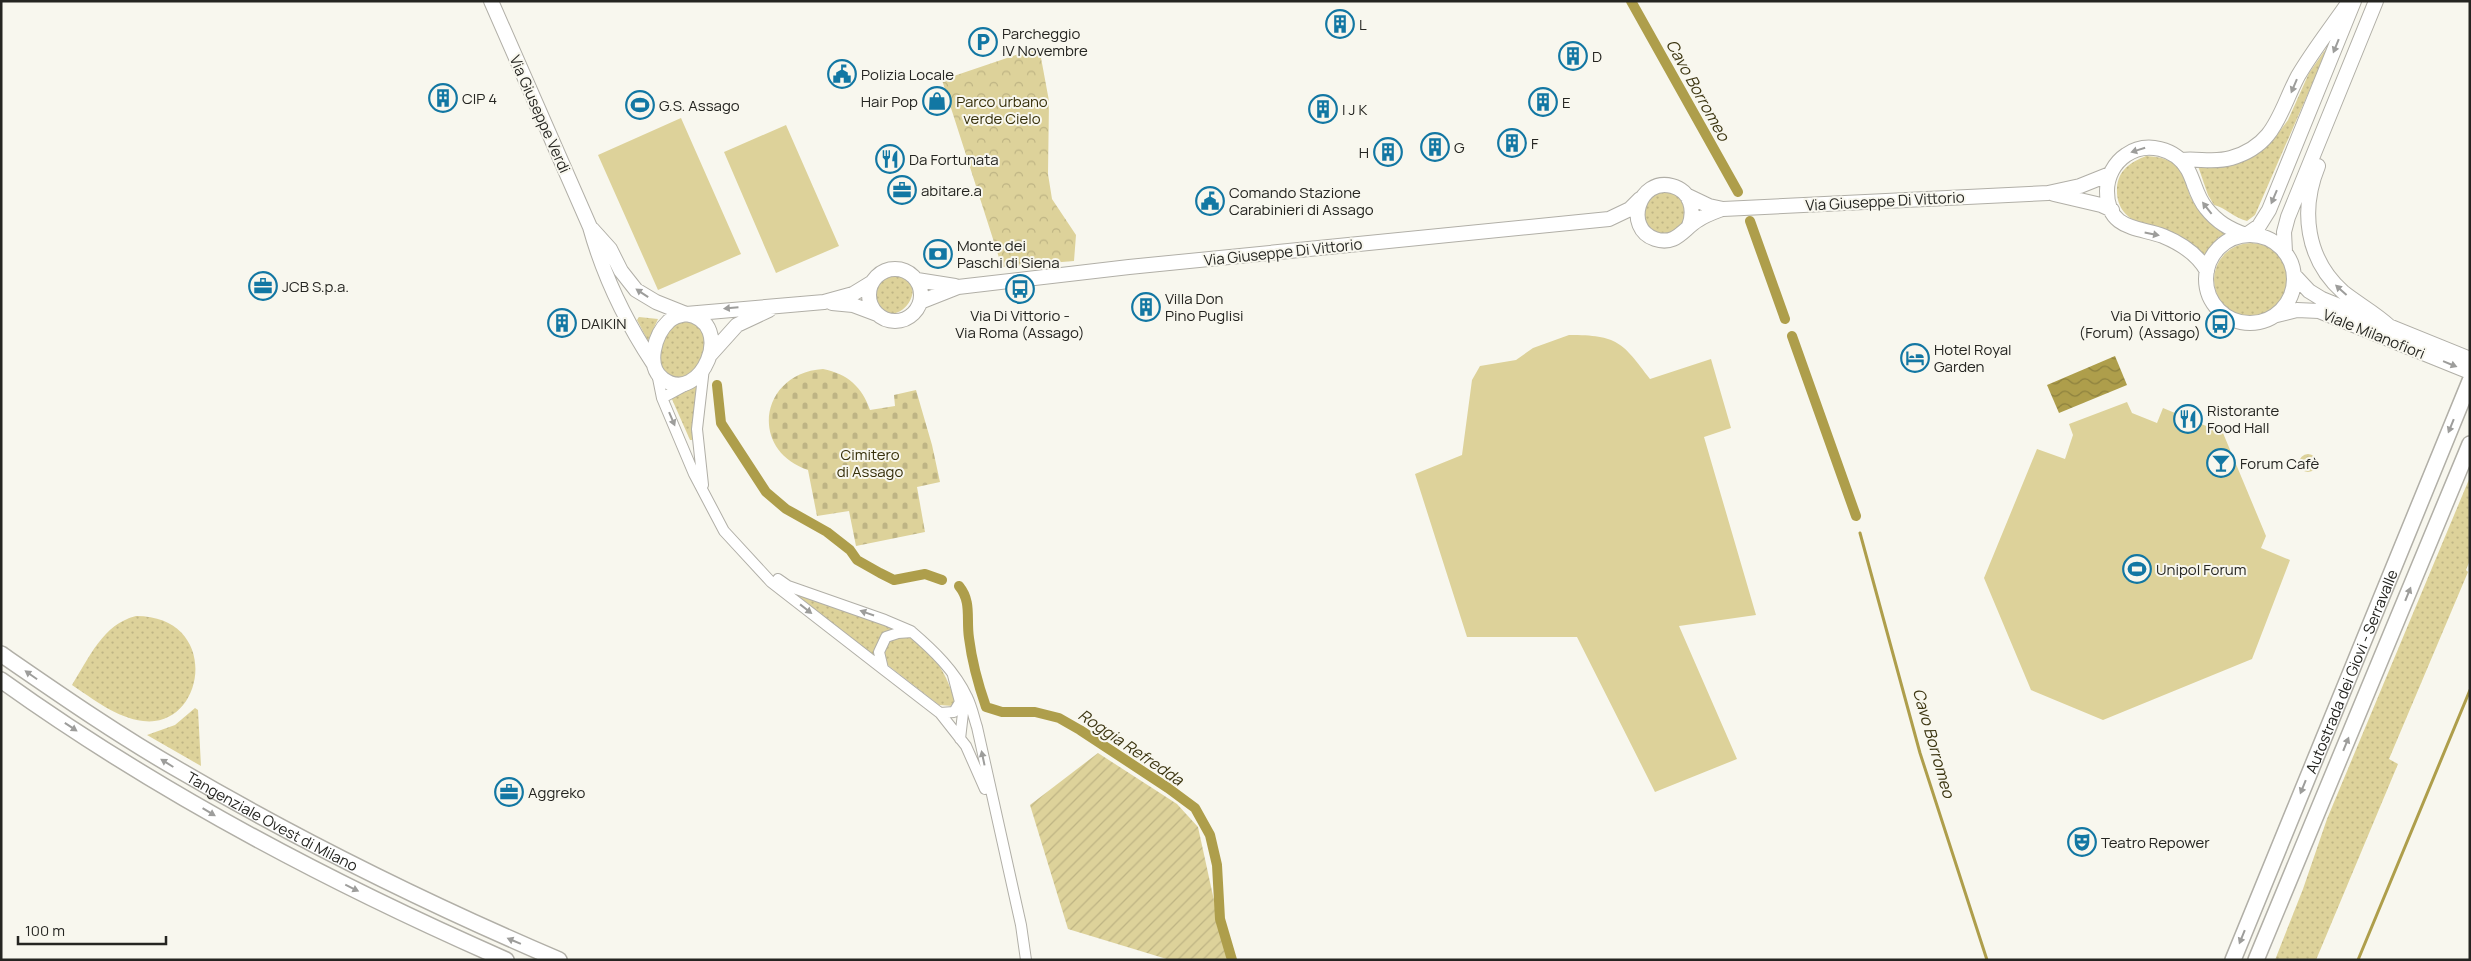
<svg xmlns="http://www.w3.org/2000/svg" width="2471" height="961" viewBox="0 0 2471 961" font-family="Manrope,sans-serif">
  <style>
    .grass { fill: url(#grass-dots) }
    .forest { fill: url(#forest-crowns) }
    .cemetery { fill: url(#cemetery-stones) }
    .garden { fill: url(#garden-furrows) }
    .pitch { fill: #ddd29a }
    .water { fill: url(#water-waves) }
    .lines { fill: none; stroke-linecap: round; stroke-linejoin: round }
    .stream { stroke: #ae9e4b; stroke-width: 3 }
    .canal { stroke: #ae9e4b; stroke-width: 10 }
    .minor-casing { stroke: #b1afa7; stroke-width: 12 }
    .major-casing { stroke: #b1afa7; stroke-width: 16 }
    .highway-casing { stroke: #b1afa7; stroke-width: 18 }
    .minor { stroke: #fff; stroke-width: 10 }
    .major { stroke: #fff; stroke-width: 14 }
    .highway { stroke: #fff; stroke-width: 15 }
    .oneway { fill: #9d9d9b }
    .labels { text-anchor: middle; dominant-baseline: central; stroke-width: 4; stroke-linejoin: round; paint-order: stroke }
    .poi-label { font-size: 15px; fill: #252521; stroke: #f8f7ee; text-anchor: start }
    .park-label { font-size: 15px; fill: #362f0a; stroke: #f8f7ee }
    .street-label { font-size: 15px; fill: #252521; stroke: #f8f7ee }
    .water-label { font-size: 16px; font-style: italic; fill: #3d3612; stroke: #f8f7ee }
  </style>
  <defs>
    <pattern id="grass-dots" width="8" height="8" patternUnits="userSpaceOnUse" patternTransform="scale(1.25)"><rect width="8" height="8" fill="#ddd29a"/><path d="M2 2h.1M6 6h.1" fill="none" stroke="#beb484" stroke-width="1.8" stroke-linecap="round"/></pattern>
    <pattern id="forest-crowns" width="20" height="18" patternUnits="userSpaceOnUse" patternTransform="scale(1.25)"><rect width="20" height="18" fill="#ddd29a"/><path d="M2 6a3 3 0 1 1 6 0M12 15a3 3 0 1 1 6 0" fill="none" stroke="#beb484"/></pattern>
    <pattern id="cemetery-stones" width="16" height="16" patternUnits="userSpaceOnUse" patternTransform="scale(1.25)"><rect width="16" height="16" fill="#ddd29a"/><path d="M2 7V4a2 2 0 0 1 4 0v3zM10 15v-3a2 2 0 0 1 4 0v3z" fill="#beb484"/></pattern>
    <pattern id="garden-furrows" width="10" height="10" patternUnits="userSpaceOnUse" patternTransform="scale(1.25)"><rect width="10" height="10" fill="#ddd29a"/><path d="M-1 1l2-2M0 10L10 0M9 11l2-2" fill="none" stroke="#beb484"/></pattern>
    <pattern id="water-waves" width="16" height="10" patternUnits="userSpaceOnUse" patternTransform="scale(1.25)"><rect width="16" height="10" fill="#ae9e4b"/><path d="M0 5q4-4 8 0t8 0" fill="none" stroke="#8d813e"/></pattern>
  </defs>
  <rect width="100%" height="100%" fill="#f8f7ee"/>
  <path class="grass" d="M2330,43l-75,172 -8,6c-13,-3 -22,-14 -33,-16l-6,-10 -10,-29 63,-16 12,-10 15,-20 21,-47z
    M2146,156c15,1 32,4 38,20 3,7 4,16 7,22 8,16 20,27 35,36l-8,4 -13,18c-7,-6 -13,-13 -21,-17 -26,-12 -69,-12 -67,-51 1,-18 14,-26 29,-32z
    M1644 213a21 21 0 1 1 42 0a21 21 0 1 1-42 0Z
    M2214 280a37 37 0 1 1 74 0a37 37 0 1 1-74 0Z
    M893,275c46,5 -1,64 -17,26 -5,-13 5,-23 17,-26z
    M639,317l19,2 -10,22 -11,-21z
    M684,320l18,8 5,20 -15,27c-20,5 -23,4 -34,-14 5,-20 5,-33 26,-41z
    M698,385l-6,55h-2l-19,-43z
    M2299 463a9 9 0 1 1 18 0a9 9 0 1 1-18 0Z
    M2470,477v83l-4,10 2,2 -79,187 9,5 -82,196h-41l28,-71 24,-70z
    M801,595l91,32 -18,29 -75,-58z
    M136,616c86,0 70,113 7,105 -26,-3 -50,-22 -71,-36 17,-27 31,-61 64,-69z
    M907,636c27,13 40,40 49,67l-3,3 -14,-1 -54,-42 -2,-11 7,-13z
    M195,708l3,2 3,56 -54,-31 28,-10z"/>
  <path class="forest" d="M1039,47l10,54 -1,73 4,25 24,36 -2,26 -72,6 -60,-187z"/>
  <path class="cemetery" d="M823,369c25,5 39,18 47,41l25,-4 -1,-11 22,-5 16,55 8,37 -23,5 8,45 -69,14 -7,-35 -32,5 -9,-46c-60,-20 -48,-97 15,-101z"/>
  <path class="garden" d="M1098,753l79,51 21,23 29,133h-57l-102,-31 -38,-124z"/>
  <path class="pitch" d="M681,118l60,136 -83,36 -60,-135z
    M786,125l53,121 -63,27 -52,-121z
    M1569,335c49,0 53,7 81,44l61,-20 20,69 -27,9 52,178 -77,11 58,133 -82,33 -78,-155h-110l-52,-163 47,-19 10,-75 8,-14 36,-6 17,-12z
    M2127,402l5,11 25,10 6,-15 60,25 43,103 -5,12 29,12 -38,99 -149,61 -72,-30 -47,-112 53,-129 28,10 8,-24 -4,-11z"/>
  <path class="water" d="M2115,356l12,29 -68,28 -12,-28z"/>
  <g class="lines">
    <path class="stream" d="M1860,533l60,220 67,207
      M2358,960l112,-270"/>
    <path class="canal" d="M1631,1l107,191
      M1750,221l35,98
      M1792,336l64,180
      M717,385l4,38 45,69 20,17 41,23 23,18 7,10 23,13 14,7 31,-6 17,6
      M959,586c13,16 7,32 10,52 3,24 9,46 17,69l16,5h33l24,6 21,12 88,58 27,20 15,27 7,30 3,54 12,41"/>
    <defs>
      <path id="minor" d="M657,373l5,25 32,76 30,57 47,51 112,87
        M662,398l24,-13
        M703,485l-6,-56 7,-61
        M778,579l10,7 97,34 26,11
        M953,675l7,27 -6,10 -14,1 -57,-44 -4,-17 7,-15 12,-4 14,-1c21,18 43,39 55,65 5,10 7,21 10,30l44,198 5,35
        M960,702l3,11 -3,26
        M940,713l26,33 19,43"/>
      <path id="major" d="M491,1l99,226c13,47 36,95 63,136
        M2181,160c16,-2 34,3 50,-2 45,-13 48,-46 67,-82 14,-24 32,-47 48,-70
        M2318,166c-18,44 -12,93 25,126 15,12 32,21 46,34
        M2054,194l47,11 11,5
        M1686,195l23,11 14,3 325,-16 32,-7 30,-12
        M1689,226c6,-16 2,-35 -17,-40 -33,-9 -49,42 -17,53 21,7 28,-10 43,-19 7,-5 16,-8 24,-11
        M592,229l18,20 11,22 15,19 20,12 30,12 138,-12 29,-8 18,-11
        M2206 279a44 44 0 1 1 88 0a44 44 0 1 1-88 0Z
        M2246,235l13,-9 10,-16 85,-209
        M2285,252l-1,-20 4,-15 88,-216
        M869 295a26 26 0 1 1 52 0a26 26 0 1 1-52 0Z
        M2207,271c-9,-16 -27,-28 -44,-35 -25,-9 -56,-6 -56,-45 0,-14 7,-28 19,-36 20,-14 50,-7 62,15 7,13 8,26 18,38 11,14 23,21 40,27
        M2295,276l14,15 13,8 148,60
        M917,280l38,6
        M920,302l38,-15 171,-20 480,-48 21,-10 10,-10
        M832,303l21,2 24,9
        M686,314c52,8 14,93 -23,65 -18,-13 -8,-45 6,-58 5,-5 11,-6 17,-7z
        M2277,315l20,-5 22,1 151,61
        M710,355l27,-30 32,-15"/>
      <g id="highway">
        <path id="s1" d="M1,654c58,40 117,81 178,116 123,72 249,134 380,190"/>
        <path d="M1,680c156,112 329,203 505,280"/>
        <path id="s2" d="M2233,960l237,-579"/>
        <path d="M2256,960l214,-516"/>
      </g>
    </defs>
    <use href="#minor" class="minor-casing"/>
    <use href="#major" class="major-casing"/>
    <use href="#highway" class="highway-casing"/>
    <use href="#minor" class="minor"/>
    <use href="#major" class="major"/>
    <use href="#highway" class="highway"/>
  </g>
  <defs><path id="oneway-solid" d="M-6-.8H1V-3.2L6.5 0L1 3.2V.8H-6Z" transform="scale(1.25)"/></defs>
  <g class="oneway">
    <use href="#oneway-solid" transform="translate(2336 46) rotate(112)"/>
    <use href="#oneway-solid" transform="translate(2294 86) rotate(113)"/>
    <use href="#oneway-solid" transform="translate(2138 150) rotate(163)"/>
    <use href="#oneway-solid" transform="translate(2274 197) rotate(113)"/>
    <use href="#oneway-solid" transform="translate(2207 208) rotate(-128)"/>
    <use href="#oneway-solid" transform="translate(2152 234) rotate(11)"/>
    <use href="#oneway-solid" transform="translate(2341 290) rotate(-138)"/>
    <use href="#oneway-solid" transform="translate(642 293) rotate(-146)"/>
    <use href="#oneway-solid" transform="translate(731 308) rotate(175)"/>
    <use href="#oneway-solid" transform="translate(2450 364) rotate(22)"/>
    <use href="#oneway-solid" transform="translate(672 419) rotate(67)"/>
    <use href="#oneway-solid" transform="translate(2451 426) rotate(112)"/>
    <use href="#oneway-solid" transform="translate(2408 594) rotate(-68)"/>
    <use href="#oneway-solid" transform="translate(806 609) rotate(38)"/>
    <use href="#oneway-solid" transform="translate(867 613) rotate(-161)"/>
    <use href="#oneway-solid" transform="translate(31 675) rotate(-145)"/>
    <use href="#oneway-solid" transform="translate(71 727) rotate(34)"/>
    <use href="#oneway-solid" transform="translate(2346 744) rotate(-68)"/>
    <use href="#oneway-solid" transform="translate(983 758) rotate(-102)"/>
    <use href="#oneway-solid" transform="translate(167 763) rotate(-148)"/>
    <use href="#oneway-solid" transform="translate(2303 787) rotate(112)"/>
    <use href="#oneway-solid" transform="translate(209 812) rotate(31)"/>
    <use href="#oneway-solid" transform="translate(352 888) rotate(26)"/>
    <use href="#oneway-solid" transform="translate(2242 937) rotate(112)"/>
    <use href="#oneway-solid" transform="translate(514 941) rotate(-157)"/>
  </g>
  <defs>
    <symbol id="building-ring" viewBox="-11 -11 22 22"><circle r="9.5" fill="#f8f7ee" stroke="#1277a3" stroke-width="1.5"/><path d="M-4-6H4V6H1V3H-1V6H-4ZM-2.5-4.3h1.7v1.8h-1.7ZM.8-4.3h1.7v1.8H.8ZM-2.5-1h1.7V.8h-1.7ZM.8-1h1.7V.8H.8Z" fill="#1277a3"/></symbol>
    <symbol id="parking-ring" viewBox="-11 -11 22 22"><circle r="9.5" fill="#f8f7ee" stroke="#1277a3" stroke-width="1.5"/><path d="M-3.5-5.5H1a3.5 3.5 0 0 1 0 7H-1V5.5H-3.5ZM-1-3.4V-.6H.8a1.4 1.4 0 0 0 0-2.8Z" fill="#1277a3"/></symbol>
    <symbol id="civic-ring" viewBox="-11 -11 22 22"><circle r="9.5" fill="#f8f7ee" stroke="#1277a3" stroke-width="1.5"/><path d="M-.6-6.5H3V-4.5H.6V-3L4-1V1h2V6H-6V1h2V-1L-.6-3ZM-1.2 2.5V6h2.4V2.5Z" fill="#1277a3"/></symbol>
    <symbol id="shop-ring" viewBox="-11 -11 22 22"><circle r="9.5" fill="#f8f7ee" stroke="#1277a3" stroke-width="1.5"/><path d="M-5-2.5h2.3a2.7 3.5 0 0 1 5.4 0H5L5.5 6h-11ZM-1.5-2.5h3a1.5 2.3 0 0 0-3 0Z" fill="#1277a3"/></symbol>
    <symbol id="stadium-ring" viewBox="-11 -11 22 22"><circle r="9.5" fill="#f8f7ee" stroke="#1277a3" stroke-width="1.5"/><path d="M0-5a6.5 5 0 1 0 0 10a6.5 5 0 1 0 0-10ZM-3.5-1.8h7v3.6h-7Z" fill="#1277a3"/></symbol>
    <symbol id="restaurant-ring" viewBox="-11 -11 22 22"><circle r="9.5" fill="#f8f7ee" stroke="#1277a3" stroke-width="1.5"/><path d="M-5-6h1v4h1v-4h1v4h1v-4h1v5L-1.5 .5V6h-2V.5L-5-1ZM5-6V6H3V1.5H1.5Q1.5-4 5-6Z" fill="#1277a3"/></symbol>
    <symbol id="office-ring" viewBox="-11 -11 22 22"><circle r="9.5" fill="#f8f7ee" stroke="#1277a3" stroke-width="1.5"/><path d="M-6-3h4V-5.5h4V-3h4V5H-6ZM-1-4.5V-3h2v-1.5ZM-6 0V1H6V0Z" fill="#1277a3"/></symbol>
    <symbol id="bank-ring" viewBox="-11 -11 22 22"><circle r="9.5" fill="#f8f7ee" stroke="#1277a3" stroke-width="1.5"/><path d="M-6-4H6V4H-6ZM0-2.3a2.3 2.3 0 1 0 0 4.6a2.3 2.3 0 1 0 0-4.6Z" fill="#1277a3"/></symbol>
    <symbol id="bus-ring" viewBox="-11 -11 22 22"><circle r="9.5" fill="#f8f7ee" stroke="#1277a3" stroke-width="1.5"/><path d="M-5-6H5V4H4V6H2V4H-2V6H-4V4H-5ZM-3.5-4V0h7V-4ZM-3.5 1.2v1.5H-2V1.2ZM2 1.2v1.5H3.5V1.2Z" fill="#1277a3"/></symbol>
    <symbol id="hotel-ring" viewBox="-11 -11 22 22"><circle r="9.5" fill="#f8f7ee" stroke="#1277a3" stroke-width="1.5"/><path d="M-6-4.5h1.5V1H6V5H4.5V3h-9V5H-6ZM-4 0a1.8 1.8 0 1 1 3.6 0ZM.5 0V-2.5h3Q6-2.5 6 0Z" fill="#1277a3"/></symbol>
    <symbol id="bar-ring" viewBox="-11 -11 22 22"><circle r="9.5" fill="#f8f7ee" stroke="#1277a3" stroke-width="1.5"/><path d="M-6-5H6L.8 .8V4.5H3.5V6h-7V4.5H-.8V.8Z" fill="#1277a3"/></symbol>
    <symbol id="theatre-ring" viewBox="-11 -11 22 22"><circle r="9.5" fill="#f8f7ee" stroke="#1277a3" stroke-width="1.5"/><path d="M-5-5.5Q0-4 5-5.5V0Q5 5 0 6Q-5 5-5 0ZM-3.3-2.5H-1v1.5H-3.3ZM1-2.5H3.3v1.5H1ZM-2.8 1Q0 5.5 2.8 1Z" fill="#1277a3"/></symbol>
  </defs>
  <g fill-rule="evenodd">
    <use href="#building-ring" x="1324" y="8" width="32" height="32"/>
    <use href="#parking-ring" x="967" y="26" width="32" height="32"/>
    <use href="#building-ring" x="1557" y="40" width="32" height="32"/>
    <use href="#civic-ring" x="826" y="58" width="32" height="32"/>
    <use href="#building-ring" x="427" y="82" width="32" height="32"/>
    <use href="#shop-ring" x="921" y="85" width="32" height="32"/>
    <use href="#building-ring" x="1527" y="86" width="32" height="32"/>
    <use href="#stadium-ring" x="624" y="89" width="32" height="32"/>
    <use href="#building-ring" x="1307" y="93" width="32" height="32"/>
    <use href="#building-ring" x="1496" y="127" width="32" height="32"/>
    <use href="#building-ring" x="1419" y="131" width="32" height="32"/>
    <use href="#building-ring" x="1372" y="136" width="32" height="32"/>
    <use href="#restaurant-ring" x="874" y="143" width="32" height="32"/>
    <use href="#office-ring" x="886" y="174" width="32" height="32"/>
    <use href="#civic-ring" x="1194" y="185" width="32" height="32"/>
    <use href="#bank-ring" x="922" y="238" width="32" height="32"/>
    <use href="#office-ring" x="247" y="270" width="32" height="32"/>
    <use href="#bus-ring" x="1004" y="273" width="32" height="32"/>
    <use href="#building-ring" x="1130" y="291" width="32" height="32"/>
    <use href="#building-ring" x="546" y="307" width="32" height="32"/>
    <use href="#bus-ring" x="2204" y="308" width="32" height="32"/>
    <use href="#hotel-ring" x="1899" y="342" width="32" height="32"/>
    <use href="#restaurant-ring" x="2172" y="403" width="32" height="32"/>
    <use href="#bar-ring" x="2205" y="447" width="32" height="32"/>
    <use href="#stadium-ring" x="2121" y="553" width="32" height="32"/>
    <use href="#office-ring" x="493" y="776" width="32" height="32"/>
    <use href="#theatre-ring" x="2066" y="826" width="32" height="32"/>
  </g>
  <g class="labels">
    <g class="poi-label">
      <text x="1359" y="24">L</text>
      <text x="1002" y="33">Parcheggio<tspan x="1002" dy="17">IV Novembre</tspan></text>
      <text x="1592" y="56">D</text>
      <text x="861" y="74">Polizia Locale</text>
      <text x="462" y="98">CIP 4</text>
      <text x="918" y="101" text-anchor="end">Hair Pop</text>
      <text x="1562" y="102">E</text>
      <text x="659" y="105">G.S. Assago</text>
      <text x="1342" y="109">I J K</text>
      <text x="1531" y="143">F</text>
      <text x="1454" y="147">G</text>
      <text x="1369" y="152" text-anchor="end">H</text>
      <text x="909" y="159">Da Fortunata</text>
      <text x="921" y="190">abitare.a</text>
      <text x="1229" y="192">Comando Stazione<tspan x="1229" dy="17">Carabinieri di Assago</tspan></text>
      <text x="957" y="245">Monte dei<tspan x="957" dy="17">Paschi di Siena</tspan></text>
      <text x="282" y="286">JCB S.p.a.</text>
      <text x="1165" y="298">Villa Don<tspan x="1165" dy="17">Pino Puglisi</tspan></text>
      <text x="1020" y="315" text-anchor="middle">Via Di Vittorio -<tspan x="1020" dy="17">Via Roma (Assago)</tspan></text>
      <text x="2201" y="315" text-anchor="end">Via Di Vittorio<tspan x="2201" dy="17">(Forum) (Assago)</tspan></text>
      <text x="581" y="323">DAIKIN</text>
      <text x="1934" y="349">Hotel Royal<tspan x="1934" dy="17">Garden</tspan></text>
      <text x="2207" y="410">Ristorante<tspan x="2207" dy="17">Food Hall</tspan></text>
      <text x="2240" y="463">Forum Cafè</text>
      <text x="2156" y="569">Unipol Forum</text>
      <text x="528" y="792">Aggreko</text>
      <text x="2101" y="842">Teatro Repower</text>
    </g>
    <g class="park-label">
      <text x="1002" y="101">Parco urbano<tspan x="1002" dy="17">verde Cielo</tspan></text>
      <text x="870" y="454">Cimitero<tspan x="870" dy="17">di Assago</tspan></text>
    </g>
    <g class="street-label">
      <text transform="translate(540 114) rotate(66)">Via Giuseppe Verdi</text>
      <text transform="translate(1885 201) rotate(-3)">Via Giuseppe Di Vittorio</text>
      <text transform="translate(1283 252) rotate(-6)">Via Giuseppe Di Vittorio</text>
      <text transform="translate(2374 334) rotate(22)">Viale Milanofiori</text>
      <text stroke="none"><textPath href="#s2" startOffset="312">Autostrada dei Giovi - Serravalle</textPath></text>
      <text stroke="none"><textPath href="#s1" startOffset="319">Tangenziale Ovest di Milano</textPath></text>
    </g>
    <g class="water-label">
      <text transform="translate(1698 90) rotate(61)">Cavo Borromeo</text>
      <text transform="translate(1934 743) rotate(74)">Cavo Borromeo</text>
      <text transform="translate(1131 747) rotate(34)">Roggia Refredda</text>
    </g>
  </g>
  <rect width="2471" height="961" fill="none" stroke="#252521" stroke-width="5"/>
  <path d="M18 936v8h148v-8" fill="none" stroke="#252521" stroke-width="2.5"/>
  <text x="25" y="936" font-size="15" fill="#252521" stroke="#f8f7ee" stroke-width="4" paint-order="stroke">100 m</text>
</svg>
